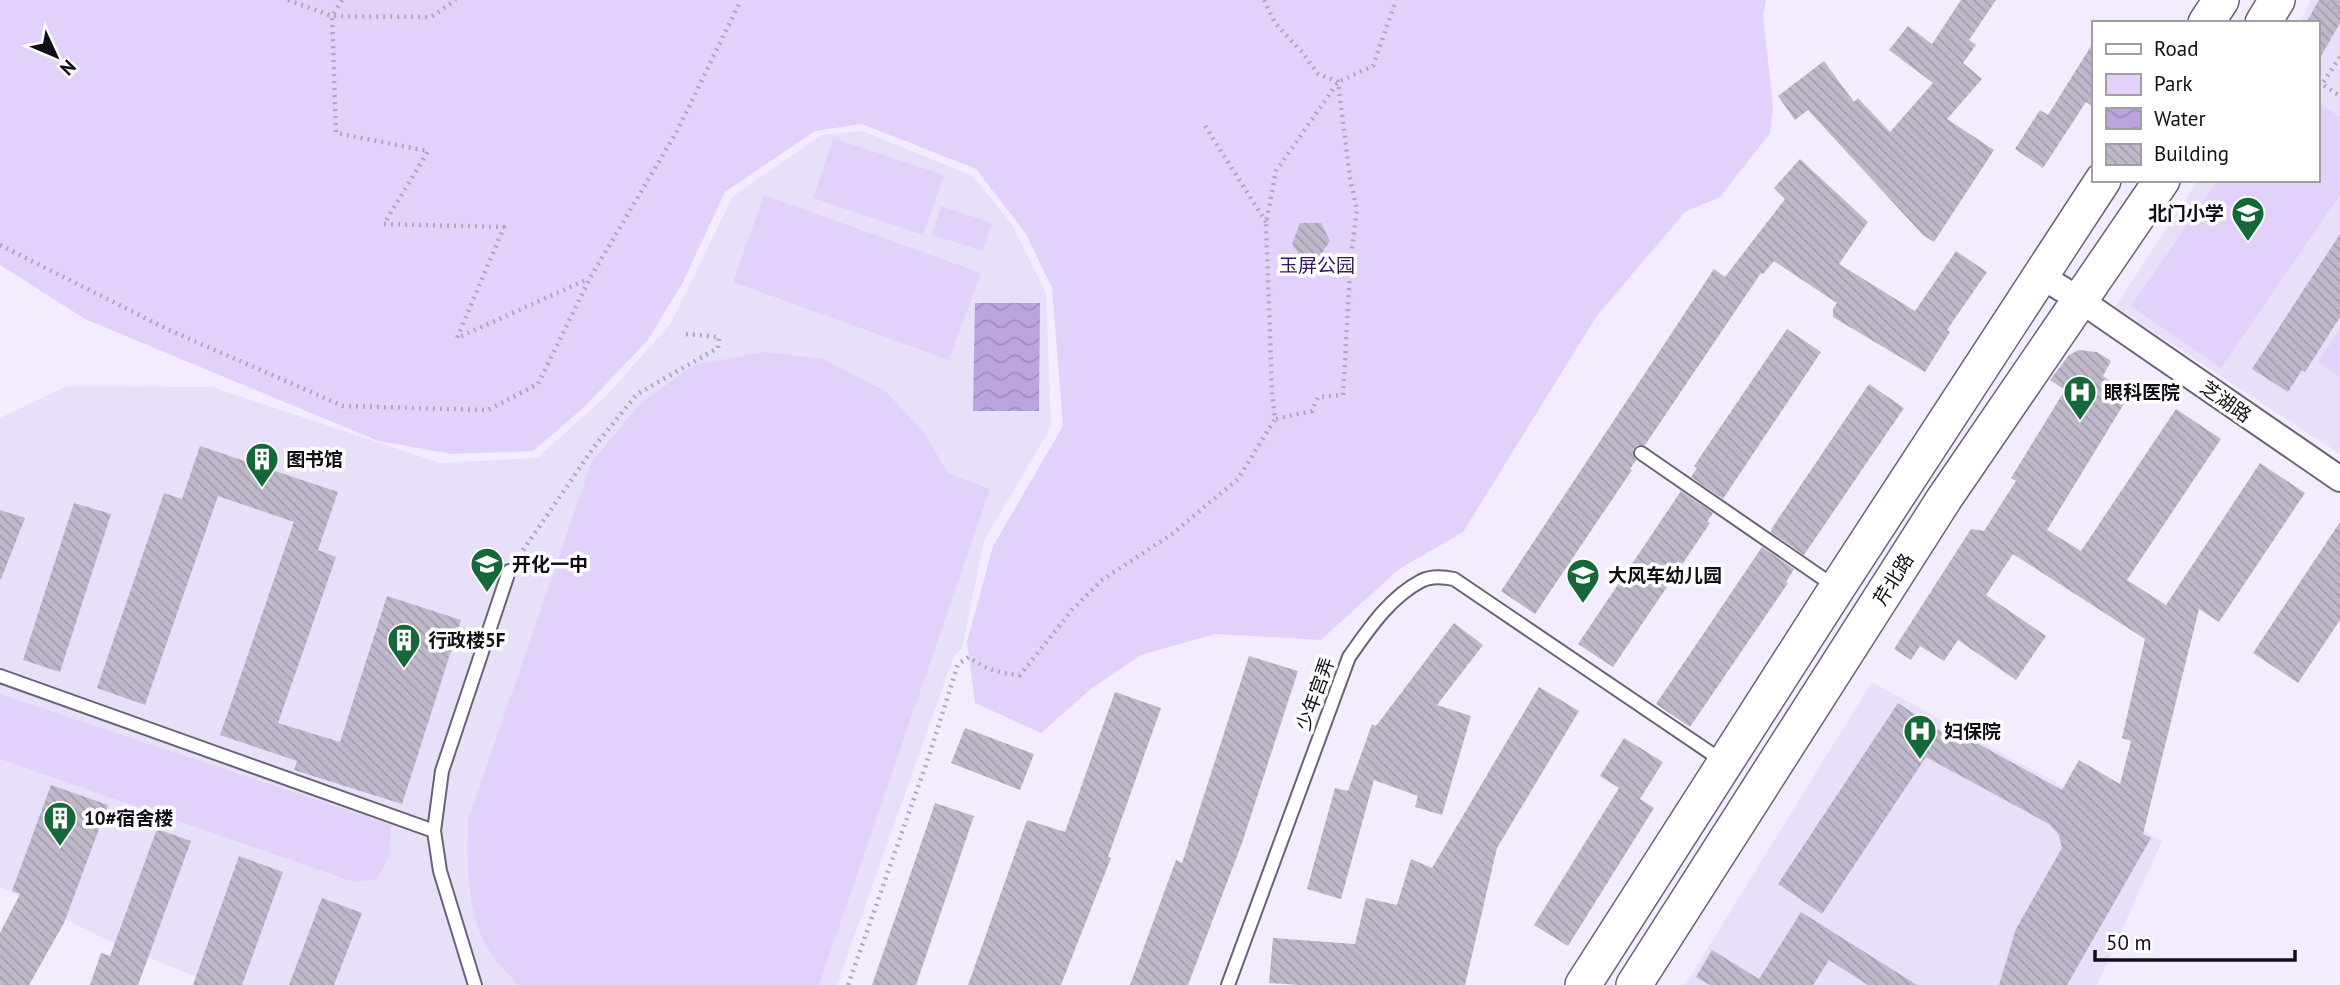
<svg xmlns="http://www.w3.org/2000/svg" width="2340" height="985" viewBox="0 0 2340 985" font-family="'PT Sans','Noto Sans SC',sans-serif">
  <style>
    .built { fill: #e8dff9 }
    .park { fill: #e2d2fb }
    .water { fill: url(#water-waves) }
    .building { fill: url(#building-back-hatch) }
    .lines { fill: none; stroke-linecap: round; stroke-linejoin: round }
    .service-casing { stroke: #696373; stroke-width: 16 }
    .minor-casing { stroke: #696373; stroke-width: 28 }
    .secondary-casing { stroke: #696373; stroke-width: 38 }
    .path { stroke: #aea9b8; stroke-width: 4.5; stroke-dasharray: 2 5; stroke-linecap: butt }
    .service { stroke: #fff; stroke-width: 12 }
    .minor { stroke: #fff; stroke-width: 24 }
    .secondary { stroke: #fff; stroke-width: 35 }
    .labels { text-anchor: middle; dominant-baseline: central; stroke-width: 7; stroke-linejoin: round; paint-order: stroke }
    .poi-label { font-size: 19px; font-weight: bold; fill: #110f15; stroke: #fff; text-anchor: start }
    .park-label { font-size: 19px; fill: #371759; stroke: #fff }
    .street-label { font-size: 19px; fill: #110f15; stroke: #fff }
  </style>
  <defs>
    <pattern id="water-waves" width="16" height="10" patternUnits="userSpaceOnUse" patternTransform="scale(1.75)"><rect width="16" height="10" fill="#bca5de"/><path d="M0 5q4-4 8 0t8 0" fill="none" stroke="#a18dbe"/></pattern>
    <pattern id="building-back-hatch" width="6" height="6" patternUnits="userSpaceOnUse" patternTransform="scale(1.75)"><rect width="6" height="6" fill="#beb8ca"/><path d="M-1 5l2 2M0 0l6 6M5-1l2 2" fill="none" stroke="#a29dad"/></pattern>
  </defs>
  <rect width="100%" height="100%" fill="#f3ecff"/>
  <path class="built" d="M2311,0h29v454l-225,-147 83,-127h119v-157h-18z
    M863,131l110,45 39,49 34,68 5,134 -67,114 -22,107 -8,8 -117,329h-621l-109,-45 -107,-53v-469l67,-32 145,1 228,76 97,-5 70,-63 64,-72 62,-127 88,-61z
    M1872,682l290,159 -65,144h-412z"/>
  <path class="park" d="M0,0h1766l-3,16 10,90 -3,27 -50,64 -35,15 -89,105 -133,215 -64,37 -78,71 -106,-6 -74,21 -49,33 -51,45 -66,-30 -8,-61 26,-96 70,-120 -11,-138 -26,-54 -50,-65 -114,-45 -47,7 -90,61 -43,92 -35,57 -65,68 -49,42 -81,3 -74,-13 -293,-122 -85,-54z
    M2317,101l23,16v78l-119,173 -90,-62 87,-126h99z
    M833,138l111,37 -21,60 -110,-37z
    M764,195l217,78 -32,87 -216,-78z
    M941,206l51,17 -9,28 -51,-16z
    M2340,329v48l-22,-15z
    M765,352l58,7 62,32 38,40 25,42 42,16 -171,496h-301c-8,-9 -18,-19 -25,-29 -27,-36 -26,-92 -25,-136l124,-359 49,-58 53,-38z
    M0,694l391,131 -2,32 -12,22 -23,3 -354,-123z"/>
  <path class="water" d="M975,303h65l-1,108h-66z"/>
  <path class="building" d="M1961,0h35l-27,40 7,5 -13,18 19,16 -35,40 47,31 -60,92 -11,-7 -115,-125 -13,10 -17,-24 46,-35 30,41 4,-4 32,34 43,-49 -44,-33 19,-24 24,18z
    M2319,0h21v23l-23,40v-40h-11z
    M2093,43v64l-7,-5 -43,66 -28,-19 25,-39 8,5z
    M1800,159l68,63 -29,42 76,47 41,-60 31,21 -40,58 3,2 -25,40 -92,-55v-8l4,-6 -63,-42 -11,13 -2,-1 -116,172h-7l-5,4v7l3,4 -6,9 2,1 -97,144 -34,-23 213,-322 11,8 60,-78 -11,-11z
    M1300,223h21l9,18 -10,15h-20l-8,-12z
    M2340,234v83l-35,55 -3,-2 -14,22 -36,-23z
    M1787,329l34,23 -98,147 -32,-22 6,-9 -3,-2z
    M2079,350l18,2 14,9 -8,15 27,18 -83,136 34,21 95,-142 45,30 -94,141 39,25 94,-142 45,30 -86,129 -20,-13 -56,225 8,4 -84,147h-68l17,-56 46,-81 -3,-13 -10,-11 -123,-67 -104,157 -44,-30 120,-181 63,42 5,-8 96,53 17,-30 41,24 11,-43 -9,-3 23,-99 -132,-85 -27,41 60,41 -30,44 -58,-40 -14,21 -24,-15 -9,14 -17,-11 77,-120 13,2 32,-50 -5,-3 54,-88 -15,-10 19,-25z
    M1869,384l35,24 -100,147 -33,-23 1,-4z
    M200,446l138,46 -20,58 18,7 -58,166 62,19 47,-146 74,24 -59,184 -108,-34 3,-9 -77,-26 74,-213 -76,-26 -73,209 -48,-17 67,-195 18,6z
    M1681,491l32,22 -6,9 3,1 -97,144 -35,-23z
    M74,503l37,11 -51,158 -37,-12z
    M0,510l25,8 -24,61 -1,-1z
    M2340,522v98l-42,63 -45,-30z
    M1762,547l32,22 -8,13 2,1 -98,144 -34,-23z
    M1454,623l29,22 -46,60 34,11 -29,99 -27,-8 3,-11 -44,-16 -33,119 -34,-10 28,-101 13,3 24,-67 4,2z
    M1249,656l49,15 -56,172 -54,142h-58l46,-125 6,3z
    M1539,687l40,24 -82,137 -32,137h-166l-30,-2 4,-45 82,6 11,-46 31,7 14,-46 21,9z
    M1115,692l46,16 -53,149 3,1 -50,127h-93l59,-165 38,12z
    M965,728l69,26 -14,36 -69,-27z
    M1624,738l39,24 -23,37 14,9 -86,138 -34,-21 85,-137 -19,-12z
    M51,785l57,20 -44,118 -35,62h-29v-52l20,-39 -8,-3z
    M935,803l39,13 -58,169h-44z
    M157,829l34,12 -53,144h-48l11,-32 9,3z
    M239,856l44,16 -41,113h-49z
    M322,898l40,15 -28,72h-45z
    M1801,912l116,73h-49l-39,-25 -16,25h-103l-14,-8 16,-27 47,29z"/>
  <g class="lines">
    <defs>
      <path id="service" d="M1641,453l193,133
        M0,676l434,155
        M475,985l-35,-114 -6,-40 8,-60 67,-200
        M1228,985l121,-328c20,-28 40,-59 72,-76 10,-5 23,-4 33,-2l270,183"/>
      <path id="minor" d="M2041,276l39,24 260,179"/>
      <path id="secondary" d="M2206,23l15,-23
        M2263,23l14,-23
        M1583,985l254,-397 266,-408
        M1634,985l310,-486 218,-319"/>
    </defs>
    <use href="#service" class="service-casing"/>
    <use href="#minor" class="minor-casing"/>
    <use href="#secondary" class="secondary-casing"/>
    <path class="path" d="M288,0l44,16 99,1 25,-17
      M342,0l-10,16 4,117 92,18 -44,73 120,3 -47,111 131,-59
      M1264,0l11,23 28,30 15,21 20,8 12,96 7,32 -6,45 -8,140 -25,2 -6,14 -37,8
      M2321,0l19,13
      M2340,57l-18,27 18,12
      M1205,126l61,96
      M0,245l169,85 174,76 145,4 50,-26 52,-106 87,-147 64,-131
      M519,556l75,-109 43,-53 81,-46 1,-11 -33,-3
      M848,985l81,-229 29,-92 11,-7c16,12 32,17 51,18l52,-65 30,-30 70,-46 66,-55 37,-60 -3,-26 -6,-170 10,-52 62,-89 35,-16 23,-66"/>
    <use href="#service" class="service"/>
    <use href="#minor" class="minor"/>
    <use href="#secondary" class="secondary"/>
  </g>
  <defs>
    <symbol id="school-pin" viewBox="-11 -11 22 30"><path d="M0 17L-7.5 6A9.5 9.5 0 1 1 7.5 6Z" fill="#166838" stroke="#fff"/><path d="M0-5L7-2L0 1L-7-2ZM-4 1L0 2.5L4 1V4Q0 6-4 4Z" fill="#fff"/></symbol>
    <symbol id="hospital-pin" viewBox="-11 -11 22 30"><path d="M0 17L-7.5 6A9.5 9.5 0 1 1 7.5 6Z" fill="#166838" stroke="#fff"/><path d="M-5-5h3v3.5h4V-5h3V5h-3V1.5h-4V5h-3Z" fill="#fff"/></symbol>
    <symbol id="building-pin" viewBox="-11 -11 22 30"><path d="M0 17L-7.5 6A9.5 9.5 0 1 1 7.5 6Z" fill="#166838" stroke="#fff"/><path d="M-4-6H4V6H1V3H-1V6H-4ZM-2.5-4.3h1.7v1.8h-1.7ZM.8-4.3h1.7v1.8H.8ZM-2.5-1h1.7V.8h-1.7ZM.8-1h1.7V.8H.8Z" fill="#fff"/></symbol>
  </defs>
  <g fill-rule="evenodd">
    <use href="#school-pin" x="2229" y="194" width="38" height="52"/>
    <use href="#hospital-pin" x="2061" y="373" width="38" height="52"/>
    <use href="#building-pin" x="243" y="440" width="38" height="52"/>
    <use href="#school-pin" x="468" y="545" width="38" height="52"/>
    <use href="#school-pin" x="1564" y="556" width="38" height="52"/>
    <use href="#building-pin" x="385" y="621" width="38" height="52"/>
    <use href="#hospital-pin" x="1901" y="712" width="38" height="52"/>
    <use href="#building-pin" x="41" y="799" width="38" height="52"/>
  </g>
  <g class="labels">
    <g class="poi-label">
      <text x="2224" y="213" text-anchor="end">北门小学</text>
      <text x="2104" y="392">眼科医院</text>
      <text x="286" y="459">图书馆</text>
      <text x="512" y="564">开化一中</text>
      <text x="1608" y="575">大风车幼儿园</text>
      <text x="428" y="640">行政楼5F</text>
      <text x="1944" y="731">妇保院</text>
      <text x="84" y="818">10#宿舍楼</text>
    </g>
    <g class="park-label">
      <text x="1317" y="265">玉屏公园</text>
    </g>
    <g class="street-label">
      <text transform="translate(2226 401) rotate(35)">芝湖路</text>
      <text transform="translate(1893 579) rotate(-58)">芹北路</text>
      <text transform="translate(1315 694) rotate(-70)">少年宫弄</text>
    </g>
  </g>
  <rect x="2092" y="21" width="228" height="161" fill="#ffffff" stroke="#a09fa1" stroke-width="2"/>
  <rect x="2106" y="44" width="35" height="10" fill="#ffffff" stroke="#a09fa1" stroke-width="2"/>
  <text x="2154" y="56" font-size="21" fill="#110f15">Road</text>
  <rect x="2106" y="74" width="35" height="21" fill="#e2d2fb" stroke="#a09fa1" stroke-width="2"/>
  <text x="2154" y="91" font-size="21" fill="#110f15">Park</text>
  <rect x="2106" y="108" width="35" height="21" fill="url(#water-waves)" stroke="#a09fa1" stroke-width="2"/>
  <text x="2154" y="126" font-size="21" fill="#110f15">Water</text>
  <rect x="2106" y="144" width="35" height="21" fill="url(#building-back-hatch)" stroke="#a09fa1" stroke-width="2"/>
  <text x="2154" y="161" font-size="21" fill="#110f15">Building</text>
  <g transform="translate(56 56) rotate(134)" stroke="#ffffff" stroke-width="5" paint-order="stroke">
  <path d="M0-5L12 26L0 18L-12 26Z" fill="#110f15"/>
  <text y="-10" font-size="19" font-weight="bold" text-anchor="middle" fill="#110f15">N</text>
  </g>
  <path d="M2095 950v10h200v-10" fill="none" stroke="#110f15" stroke-width="3.5"/>
  <text x="2106" y="950" font-size="21" fill="#110f15" stroke="#ffffff" stroke-width="5" paint-order="stroke">50 m</text>
</svg>
